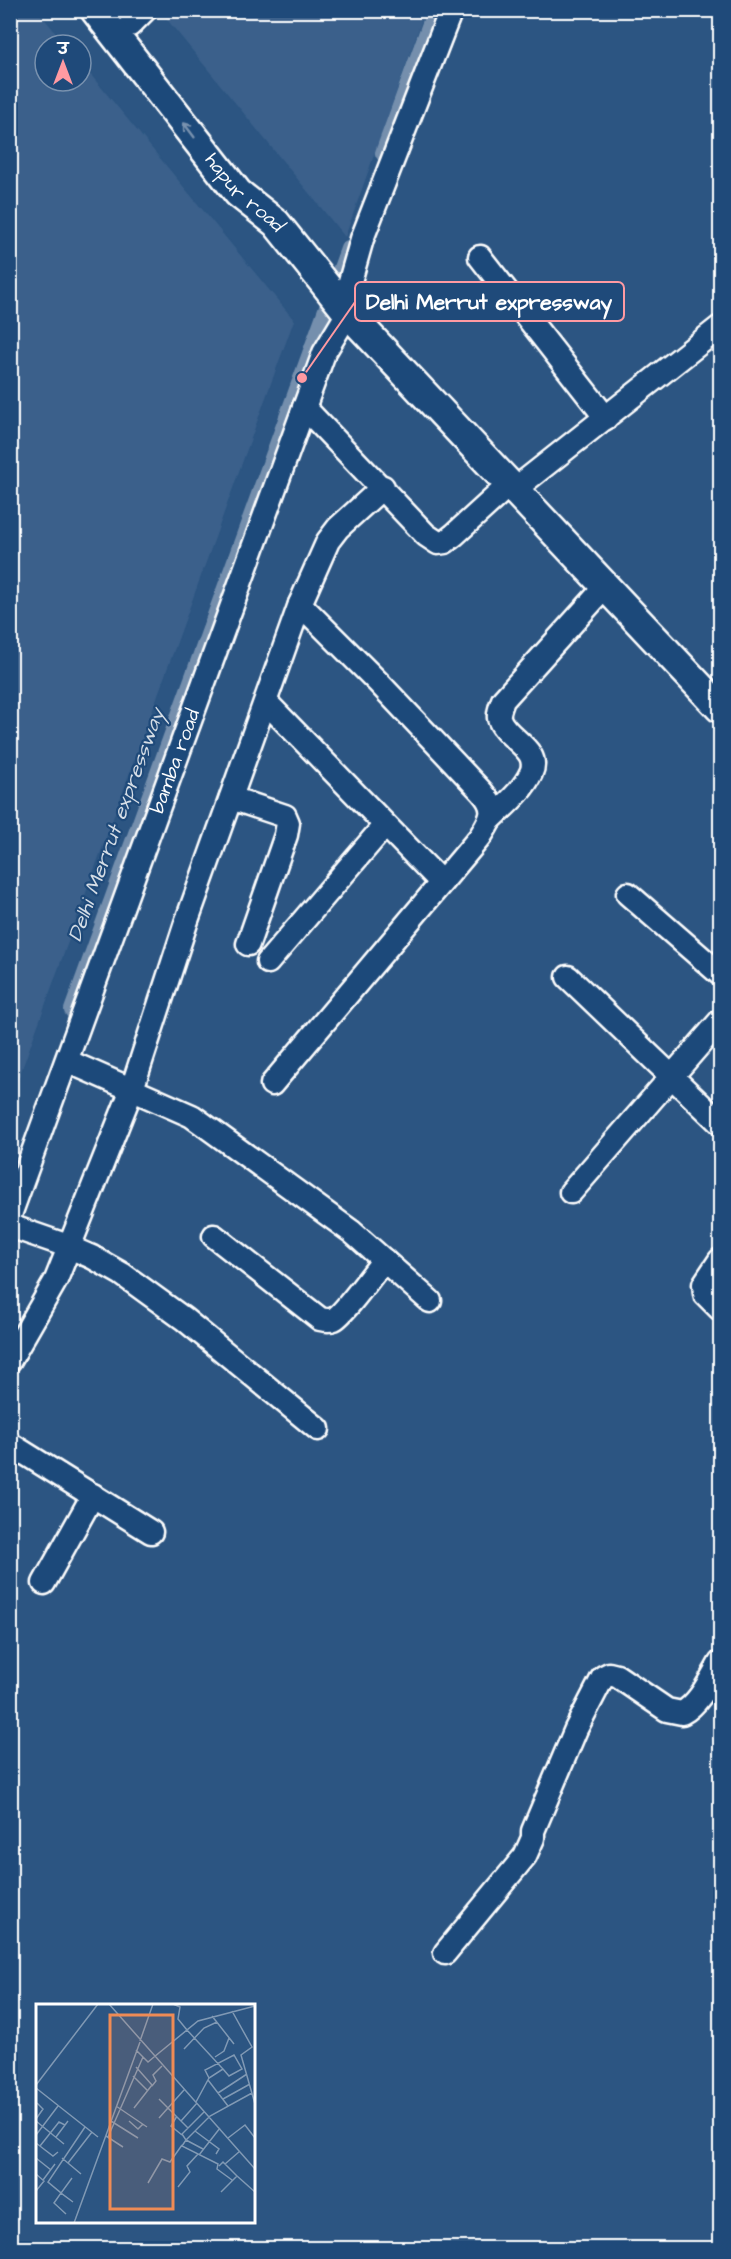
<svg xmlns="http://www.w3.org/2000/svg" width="731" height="2259" viewBox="0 0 731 2259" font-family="'Architects Daughter','Playpen Sans Deva',sans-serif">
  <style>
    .built { fill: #3b618b }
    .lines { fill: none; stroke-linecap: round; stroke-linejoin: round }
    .canal { stroke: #748fad; stroke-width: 18 }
    .minor-casing { stroke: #fff; stroke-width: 27 }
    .major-casing { stroke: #fff; stroke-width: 33 }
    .minor { stroke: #1f4a7a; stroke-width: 22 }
    .major { stroke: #1f4a7a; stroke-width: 28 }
    .oneway { stroke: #7992af }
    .labels { text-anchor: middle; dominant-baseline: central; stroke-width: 4.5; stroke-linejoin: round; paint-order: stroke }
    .street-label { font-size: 20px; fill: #fff; stroke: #1f4a7a }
    .water-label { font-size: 21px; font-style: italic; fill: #d5dde6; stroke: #1f4a7a }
    .inset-road { fill: none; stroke: #8099b4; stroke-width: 1.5 }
    .view { fill: #ef8b55; fill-opacity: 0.15; stroke: #ef8b55; stroke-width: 3 }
    .inset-edge { fill: none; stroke: #fff; stroke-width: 3 }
    .leader { fill: none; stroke: #ff9aa2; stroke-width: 2 }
    .callout-dot { fill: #ff9aa2; stroke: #1f4a7a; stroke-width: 2 }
    .callout { fill: #1f4a7a; stroke: #ff9aa2; stroke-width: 2 }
    .callout-label { font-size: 21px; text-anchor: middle; font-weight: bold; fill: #fff }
  </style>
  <rect width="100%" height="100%" fill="#2c5582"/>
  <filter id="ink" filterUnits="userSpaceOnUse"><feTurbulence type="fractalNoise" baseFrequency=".0167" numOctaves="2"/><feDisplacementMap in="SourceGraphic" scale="12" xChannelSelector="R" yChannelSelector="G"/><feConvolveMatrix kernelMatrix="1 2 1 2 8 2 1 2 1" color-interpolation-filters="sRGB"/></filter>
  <g filter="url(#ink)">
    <path class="built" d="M37,10l29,35h-21v36h36v-18l213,257 -283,779 -1,-1088z
      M160,11h265l-80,226z"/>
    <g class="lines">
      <path class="canal" d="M384,153l52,-143
        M73,1010l276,-761"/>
      <defs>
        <g id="minor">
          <path d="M130,25l15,-15"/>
          <path d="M480,257l126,161"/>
          <path d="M343,306l19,-67 89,-229"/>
          <path d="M304,407l122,128 12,8 7,-1 9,-7 56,-51"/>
          <path d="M515,489l205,-162"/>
          <path d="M266,702l175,180"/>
          <path d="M231,798l54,18 3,7 -2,12 -38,109"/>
          <path d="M490,820c14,-14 33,-29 41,-47 11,-24 -27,-35 -32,-55 -1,-6 2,-12 4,-18l103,-114"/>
          <path d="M628,894l92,80"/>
          <path d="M268,962l117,-137"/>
          <path d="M568,977l152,146"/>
          <path d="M67,1061l125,55 160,116 78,69"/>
          <path d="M272,1084l208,-247c11,-18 18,-27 2,-45l-104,-110 -78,-78"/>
          <path d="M571,1192l149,-171"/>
          <path id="s1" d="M10,1215l314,-862 24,-40"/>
          <path d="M10,1226l52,18 30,13 30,17 62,45 134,110"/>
          <path d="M214,1236l106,83c4,1 9,2 14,0 10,-5 40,-47 50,-59"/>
          <path d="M720,1260l-16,24 1,10 15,15"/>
          <path d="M10,1360l46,-80 76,-191 54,-166 114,-319 28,-63 10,-13 45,-41"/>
          <path d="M10,1444l141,88"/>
          <path d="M44,1583l49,-88"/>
          <path d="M445,1953l80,-97 8,-18v-7l43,-102 27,-52 6,-3 8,2 50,34 15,3c18,-10 28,-33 38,-50"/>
        </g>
        <g id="major">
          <path id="s2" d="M95,10l143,183 38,30 72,90 372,395"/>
        </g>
      </defs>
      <use href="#minor" class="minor-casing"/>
      <use href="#major" class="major-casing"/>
      <use href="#minor" class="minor"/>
      <use href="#major" class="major"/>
    </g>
    <defs><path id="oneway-shaft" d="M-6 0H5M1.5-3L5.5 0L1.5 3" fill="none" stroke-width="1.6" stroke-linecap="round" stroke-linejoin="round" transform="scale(1.5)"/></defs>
    <use class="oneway" href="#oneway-shaft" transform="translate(189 130) rotate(-127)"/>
  </g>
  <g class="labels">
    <g class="street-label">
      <text stroke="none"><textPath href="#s2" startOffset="237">hapur road</textPath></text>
      <text stroke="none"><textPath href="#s1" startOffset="483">bamba road</textPath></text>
    </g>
    <g class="water-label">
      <text transform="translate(116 825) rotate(-70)">Delhi Merrut expressway</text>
    </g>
  </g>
  <g transform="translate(36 2004)">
    <rect width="219" height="219" fill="#2c5582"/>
    <path class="inset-road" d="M73,0l146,165M137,0l7,3 -2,12 9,11M196,7l20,36 -11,8 14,49M176,12l22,28M151,26l36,39 -14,9 -13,24M104,37l13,-37M148,45l20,-21 13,-6M100,46l12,12 6,-5M118,53l44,-36 57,-15M179,53l9,-6 5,-13M97,72l15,15M173,74l-4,-8 29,-15 8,14 -13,7 -6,-7M172,76l20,26M0,81l62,-81M116,82l4,-5 -3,-6 9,-9M0,84l62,49M182,89l29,-19M123,95l29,29M187,95l27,-15M80,102l31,21M98,104l18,-23 -16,-18M168,108l-22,22 4,6 -4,6 36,18 -1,5 15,11M141,112l-6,10 11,9M123,114l25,-28M0,115l7,-10 -6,-6M0,117l28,23M75,117l27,17M93,117l9,8 5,-5M145,117l16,-18M159,127l24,18 -3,5M0,131l22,-29M70,132l17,11M20,133l12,-16M72,133l35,-80M192,134l17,-13 10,13M0,139l17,13 5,-4M4,142l19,-24 6,3M167,145l-17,-9 24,-24 42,-23M163,151l21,-27M0,154l15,12M26,154l19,16M32,159l24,-31M189,160l15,-13M183,162l4,-4 14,14M0,170l8,7 -8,10M36,174l-11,15 12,9M7,176l12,-16M112,179l14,-24 8,3 12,-17M142,183l12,-15 -3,-6 11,-12M185,188l16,-16 18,16M30,210l-12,-11 7,-10 -13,-11 37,-55M38,219l66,-181"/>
    <path class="view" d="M74,11h63v194h-63z"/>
    <rect width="219" height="219" class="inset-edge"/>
  </g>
  <path class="leader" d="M302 378L355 302"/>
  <circle class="callout-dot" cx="302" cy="378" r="6"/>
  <rect class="callout" x="355" y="282" width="269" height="39" rx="6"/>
  <g class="callout-label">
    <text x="489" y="309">Delhi Merrut expressway</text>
  </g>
  <rect width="731" height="2259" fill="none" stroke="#1f4a7a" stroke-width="36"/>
  <rect x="18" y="18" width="695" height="2223" fill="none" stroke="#fff" stroke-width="2" filter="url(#ink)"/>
  <g transform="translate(63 63)"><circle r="28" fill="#1f4a7a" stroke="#7992af" stroke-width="1.5"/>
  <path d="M0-4.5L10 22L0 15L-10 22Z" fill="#ff9aa2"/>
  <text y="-9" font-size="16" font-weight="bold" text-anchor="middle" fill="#ffffff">उ</text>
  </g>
</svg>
